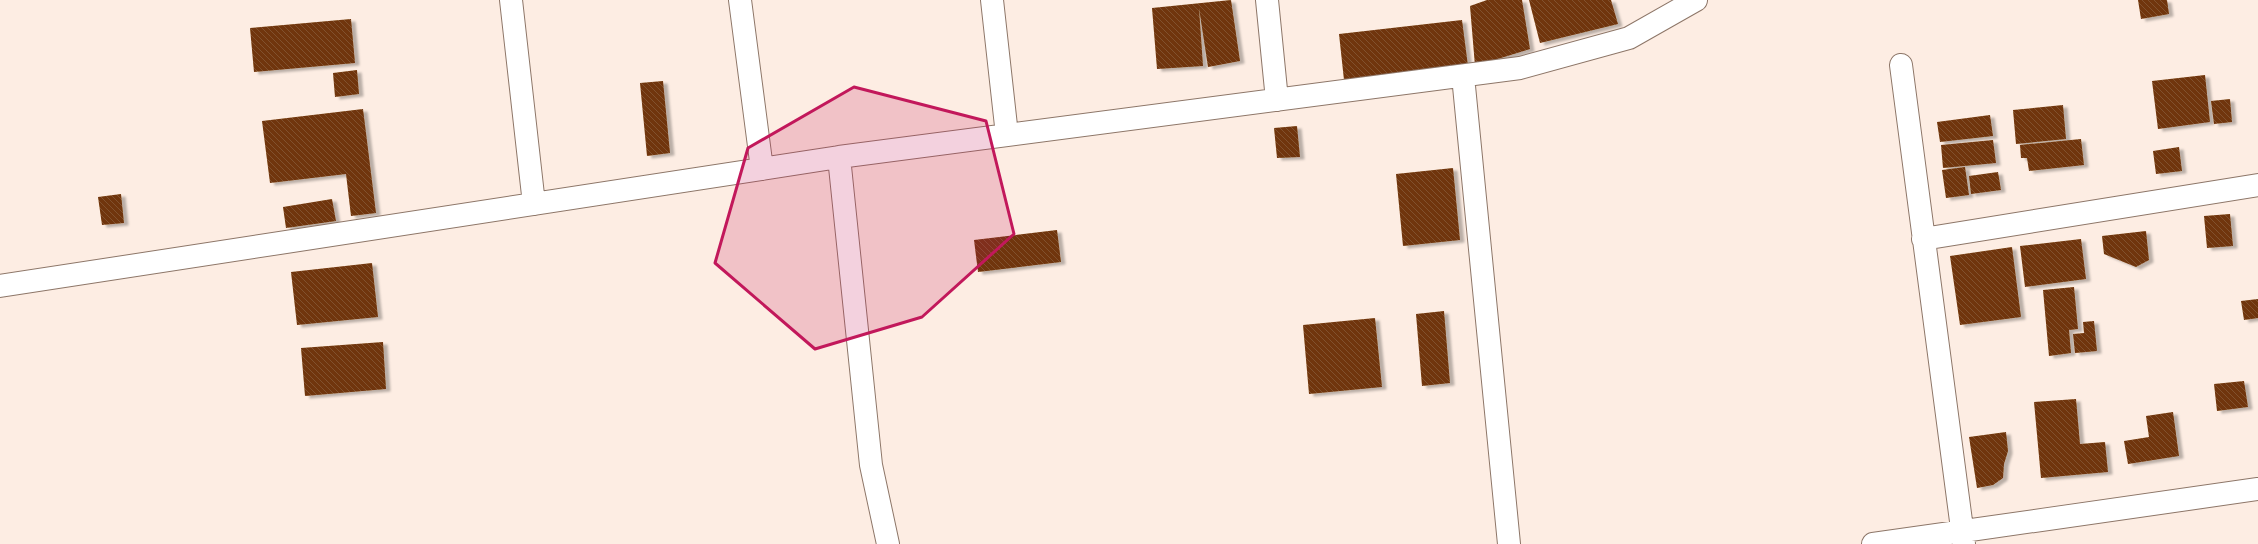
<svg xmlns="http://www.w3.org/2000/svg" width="2258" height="544" viewBox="0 0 2258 544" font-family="Literata,serif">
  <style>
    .building { fill: url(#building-back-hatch); filter: url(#shadow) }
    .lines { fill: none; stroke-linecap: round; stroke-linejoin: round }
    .minor-casing { stroke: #8d7668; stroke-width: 24 }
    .minor { stroke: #fff; stroke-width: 22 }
    .marked { fill: #c2185b; fill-opacity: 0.2; stroke: #c2185b; stroke-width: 3; stroke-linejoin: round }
  </style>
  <defs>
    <pattern id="building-back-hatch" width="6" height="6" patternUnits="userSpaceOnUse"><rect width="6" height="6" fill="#703508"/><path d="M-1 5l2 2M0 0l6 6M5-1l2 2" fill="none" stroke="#81512d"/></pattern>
    <filter id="shadow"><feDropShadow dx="4.5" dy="2.5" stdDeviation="1" flood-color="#0004"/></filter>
  </defs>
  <rect width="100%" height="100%" fill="#fdede3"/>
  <path class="building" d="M1231,0l9,61 -32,6 -9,-59 4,58 -46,3 -5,-61z
    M1487,0h35l8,49 -55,17 -5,-60z
    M1529,0h82l7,24 -78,19z
    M2138,0h29l2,14 -28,5z
    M351,19l4,44 -101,9 -4,-44z
    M1462,20l6,46 -124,14 -5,-46z
    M357,70l2,24 -24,3 -2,-24z
    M2205,75l5,47 -52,7 -6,-48z
    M663,81l7,72 -23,3 -7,-73z
    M2230,99l2,23 -18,2 -3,-23z
    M2063,105l3,34 -50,5 -3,-34z
    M363,109l13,104 -25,3 -5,-42 -76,9 -8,-62z
    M1990,115l3,21 -53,6 -3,-20z
    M1297,126l3,31 -23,1 -3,-30z
    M2081,139l3,26 -55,6 -2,-13h-6l-1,-13z
    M1993,140l3,23 -53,5 -2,-23z
    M2179,147l3,24 -26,3 -3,-23z
    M1965,167l4,28 -23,3 -4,-28z
    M1453,168l7,72 -57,6 -7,-72z
    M1998,172l3,18 -30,4 -2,-18z
    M121,194l3,29 -22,2 -4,-28z
    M332,199l4,22 -50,7 -3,-21z
    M2230,214l3,32 -26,2 -3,-32z
    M1057,230l4,32 -83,10 -4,-32z
    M2146,231l3,29 -13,7 -32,-13 -2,-18z
    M2081,239l5,40 -61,8 -5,-41z
    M2012,247l9,70 -61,8 -10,-69z
    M372,263l6,54 -81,8 -6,-53z
    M2074,287l4,42 -9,1 2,23 -22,3 -6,-66z
    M2258,299v19l-14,2 -3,-19z
    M1444,311l6,72 -28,3 -6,-72z
    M1375,318l7,69 -73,7 -6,-69z
    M2094,321l3,30 -22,2 -2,-19 11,-1 -1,-11z
    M383,342l3,47 -81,7 -4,-48z
    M2244,381l4,26 -31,4 -3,-27z
    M2076,399l4,45 25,-2 3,30 -67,6 -7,-76z
    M2173,412l6,44 -51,8 -4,-23 25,-4 -3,-21z
    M2006,432l2,19 -4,13 -1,14 -10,7 -16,3 -8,-51z"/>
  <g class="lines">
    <defs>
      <path id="minor" d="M511,0l23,204
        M740,0l22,169
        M992,0l15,135
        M1267,0l10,100
        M1901,65l63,479
        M1463,76l46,468
        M839,157l32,308 17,79
        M1923,239l335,-54
        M0,286l839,-129 681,-89 109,-30 67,-38
        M1873,544l385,-55"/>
    </defs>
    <use href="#minor" class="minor-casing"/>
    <use href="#minor" class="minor"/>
  </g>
  <path class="marked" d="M854,87l132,34 28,113 -92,83 -107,32 -100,-86 33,-115z"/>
</svg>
